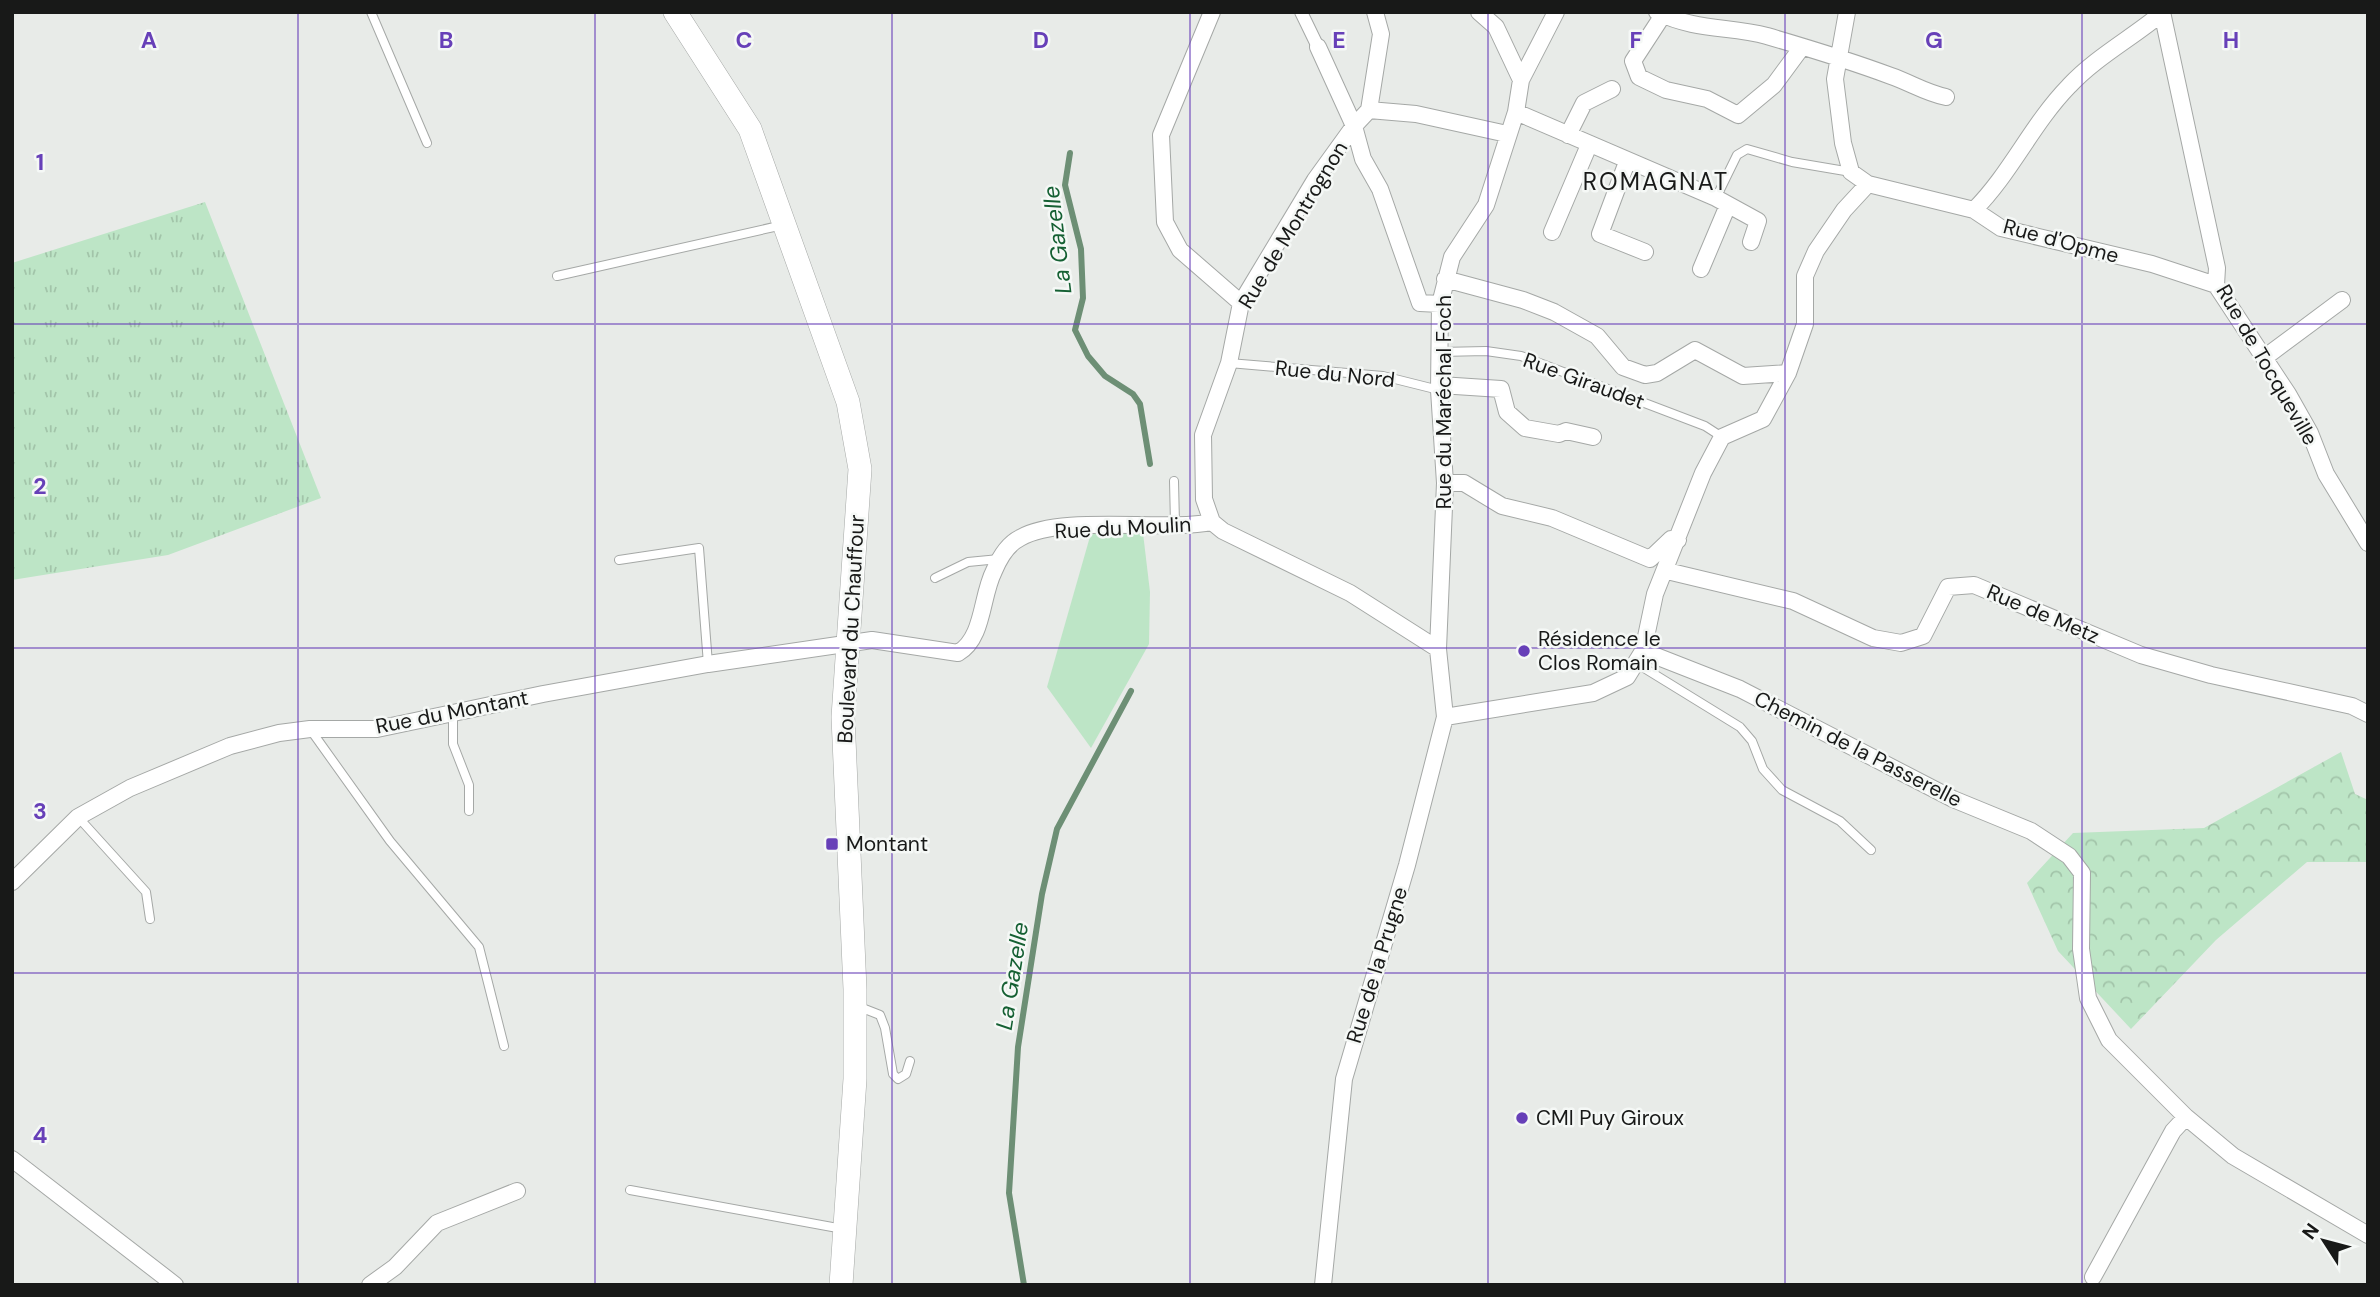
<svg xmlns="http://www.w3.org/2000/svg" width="2380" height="1297" viewBox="0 0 2380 1297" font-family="'DM Sans',sans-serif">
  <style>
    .grass { fill: url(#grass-tufts) }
    .forest { fill: url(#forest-crowns) }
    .pitch { fill: #bde5c6 }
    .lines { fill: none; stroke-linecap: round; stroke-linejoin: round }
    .stream { stroke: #6d8f75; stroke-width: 6 }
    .service-casing { stroke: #a5a8a6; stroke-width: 10 }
    .pedestrian-casing { stroke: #a5a8a6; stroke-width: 14 }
    .minor-casing { stroke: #a5a8a6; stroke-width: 18 }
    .secondary-casing { stroke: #a5a8a6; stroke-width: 24 }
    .service { stroke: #fff; stroke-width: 8 }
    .pedestrian { stroke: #fff; stroke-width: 12 }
    .minor { stroke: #fff; stroke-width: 16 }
    .secondary { stroke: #fff; stroke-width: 23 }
    .grid { fill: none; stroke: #6740b8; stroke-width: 2; stroke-opacity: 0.55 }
    .poi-dot { fill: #6740b8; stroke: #f5f8f6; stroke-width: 2.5 }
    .labels { text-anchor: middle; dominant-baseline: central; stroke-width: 5; stroke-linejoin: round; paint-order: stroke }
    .street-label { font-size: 21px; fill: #181918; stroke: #f5f8f6 }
    .poi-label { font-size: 21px; fill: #181918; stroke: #f5f8f6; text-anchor: start }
    .water-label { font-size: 23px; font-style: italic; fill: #156033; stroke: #f5f8f6 }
    .quarter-label { font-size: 24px; letter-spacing: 2px; fill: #181918; stroke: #f5f8f6 }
    .grid-label { font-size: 23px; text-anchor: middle; font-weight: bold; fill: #6740b8; stroke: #f5f8f6; stroke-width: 5; stroke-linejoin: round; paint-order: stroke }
  </style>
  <defs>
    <pattern id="grass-tufts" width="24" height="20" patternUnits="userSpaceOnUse" patternTransform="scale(1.75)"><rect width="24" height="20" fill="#bde5c6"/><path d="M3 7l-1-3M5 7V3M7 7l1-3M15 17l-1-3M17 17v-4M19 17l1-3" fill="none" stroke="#a2c4a9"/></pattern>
    <pattern id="forest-crowns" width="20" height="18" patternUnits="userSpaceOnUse" patternTransform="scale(1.75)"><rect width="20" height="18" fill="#bde5c6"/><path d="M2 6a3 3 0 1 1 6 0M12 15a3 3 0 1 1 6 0" fill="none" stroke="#a2c4a9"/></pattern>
  </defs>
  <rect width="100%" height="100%" fill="#e8ebe8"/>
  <path class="grass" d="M205,202l116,296 -153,57 -156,25v-317z"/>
  <path class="forest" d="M2341,752l14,42 13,6v62h-61l-91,78 -85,89 -73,-78 -31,-68 46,-50 131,-5z"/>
  <path class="pitch" d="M1091,533h52l7,59 -1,52 -58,104 -44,-61z"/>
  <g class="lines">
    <path class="stream" d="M1070,153l-5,32 16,64 2,49 -8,32 13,26 17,20 28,18 7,10 10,60
      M1024,1285l-15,-92 9,-146 24,-153 15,-65 74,-138"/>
    <defs>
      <path id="service" d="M371,12l56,131
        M1716,198l21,-43 10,-6 45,13 59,10
        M557,276l226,-51
        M1440,352l46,-1 35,5 184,70 17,11
        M1229,363l154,13 56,14
        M1174,481l1,43
        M619,560l80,-12 9,116
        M935,578l33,-16 31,-3
        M1636,663l104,64 12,14 11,28 19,21 58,31 31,29
        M453,713v31l16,41v26
        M310,729l80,112 89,106 25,99
        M78,817l68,75 4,27
        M857,1006l23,9 5,13 8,46 5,5 8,-5 4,-13
        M630,1190l213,39"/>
      <path id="pedestrian" d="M1301,12l17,35"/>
      <path id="minor" d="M1212,12l-51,123 4,87 15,28 61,53
        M1479,12l17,15 25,53
        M1657,12c39,19 72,14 110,24 41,12 84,25 124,40 20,7 35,17 55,21
        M1847,12l-12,67 8,64 8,29 17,12 106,26 27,18 151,36 64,21
        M2162,12l55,256 -1,17 72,109 22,39 16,41 42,69
        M1663,15l-30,46 6,16 27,13 41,9 31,16 36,-30 28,-38
        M1318,47l36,79 9,33 17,30 40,114 20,1
        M1369,110l12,-76 -6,-22
        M1516,112l200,86 42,23 -7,21
        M1568,135l16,-32 28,-14
        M1627,162l-27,72 45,18
        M1974,210c37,-37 58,-86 95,-124 27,-29 63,-48 93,-73
        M1552,232l37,-87
        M1701,269l27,-64
        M1445,279l78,21 31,12 43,24 26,31 22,8 12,-2 38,-23 48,26 45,-3
        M2264,358l78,-58
        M1440,385l61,4 6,23 18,16 34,6 7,-3 27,6
        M1445,483h19l38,23 50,12 98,41 21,-20 7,1
        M1667,571l126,30 80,37 28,5 22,-7 25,-49 26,-2 167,70 70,20 141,31 16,8
        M1438,649l-88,-56 -127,-62 -11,-9 -8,-23 -1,-64 26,-72 12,-60 74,-123 39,-54 15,-16 47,4 91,20
        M1643,651l97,38 213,110 78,32 38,25 13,17 -1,76 7,49 21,42 77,77 47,39 135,79
        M1445,717l148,-24 34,-16 16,-26 12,-57 48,-121 19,-36 41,-18 25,-46 17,-49v-48l11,-25 28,-41 24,-26
        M12,882l66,-65 52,-29 100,-42 49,-13 31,-4h67l166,-35 165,-30 164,-24 86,13c26,-15 23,-57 36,-82 5,-12 14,-27 26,-33 42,-24 142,-6 192,-16
        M12,1159l163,126
        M2093,1277l80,-146 13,-14
        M370,1285l25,-18 42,-44 80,-32
        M1323,1285l21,-206 63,-214 38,-148 -7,-68 7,-166 -6,-93 1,-86 12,-47 34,-52 30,-93 5,-32 35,-68"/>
      <path id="secondary" d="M675,12l75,117 98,273 12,67 -17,248 12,272v90l-14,206"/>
    </defs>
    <use href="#service" class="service-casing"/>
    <use href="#pedestrian" class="pedestrian-casing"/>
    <use href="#minor" class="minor-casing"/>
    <use href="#secondary" class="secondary-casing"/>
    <use href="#service" class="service"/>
    <use href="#pedestrian" class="pedestrian"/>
    <use href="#minor" class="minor"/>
    <use href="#secondary" class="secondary"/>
  </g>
  <path class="grid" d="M298,12v1273M595,12v1273M892,12v1273M1190,12v1273M1488,12v1273M1785,12v1273M2082,12v1273M12,324h2356M12,648h2356M12,973h2356"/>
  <g class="poi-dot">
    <circle cx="1524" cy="651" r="7"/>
    <rect x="825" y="837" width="14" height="14" rx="3.5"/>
    <circle cx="1522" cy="1118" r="7"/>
  </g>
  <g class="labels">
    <g class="street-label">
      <text transform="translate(1293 225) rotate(-59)">Rue de Montrognon</text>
      <text transform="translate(2061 241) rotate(15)">Rue d'Opme</text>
      <text transform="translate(2267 365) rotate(60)">Rue de Tocqueville</text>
      <text transform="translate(1335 374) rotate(6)">Rue du Nord</text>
      <text transform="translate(1584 381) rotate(20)">Rue Giraudet</text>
      <text transform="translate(1444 402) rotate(-90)">Rue du Maréchal Foch</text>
      <text transform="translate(1123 528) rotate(-3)">Rue du Moulin</text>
      <text transform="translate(2043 614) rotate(23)">Rue de Metz</text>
      <text transform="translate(851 629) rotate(-87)">Boulevard du Chauffour</text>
      <text transform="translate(452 712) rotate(-11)">Rue du Montant</text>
      <text transform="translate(1858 749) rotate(27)">Chemin de la Passerelle</text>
      <text transform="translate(1377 965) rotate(-73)">Rue de la Prugne</text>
    </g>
    <g class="poi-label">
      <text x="1538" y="639">Résidence le<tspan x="1538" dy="24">Clos Romain</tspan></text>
      <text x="846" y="844">Montant</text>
      <text x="1536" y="1118">CMI Puy Giroux</text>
    </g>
    <g class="water-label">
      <text transform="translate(1057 240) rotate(-97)">La Gazelle</text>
      <text transform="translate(1012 976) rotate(-81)">La Gazelle</text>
    </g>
    <g class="quarter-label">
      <text x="1656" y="181">ROMAGNAT</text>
    </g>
  </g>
  <g class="grid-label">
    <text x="149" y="48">A</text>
    <text x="446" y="48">B</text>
    <text x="744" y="48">C</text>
    <text x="1041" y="48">D</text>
    <text x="1339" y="48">E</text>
    <text x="1636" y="48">F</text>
    <text x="1934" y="48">G</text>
    <text x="2231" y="48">H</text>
    <text x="40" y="170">1</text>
    <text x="40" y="494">2</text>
    <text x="40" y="819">3</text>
    <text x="40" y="1143">4</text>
  </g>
  <rect width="2380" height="1297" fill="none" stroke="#181918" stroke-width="28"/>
  <g transform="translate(2324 1241) rotate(306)" stroke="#f5f8f6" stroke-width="5" paint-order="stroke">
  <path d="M0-5L12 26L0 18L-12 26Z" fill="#181918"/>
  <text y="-10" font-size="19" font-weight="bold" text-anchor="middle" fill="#181918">N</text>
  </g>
</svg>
